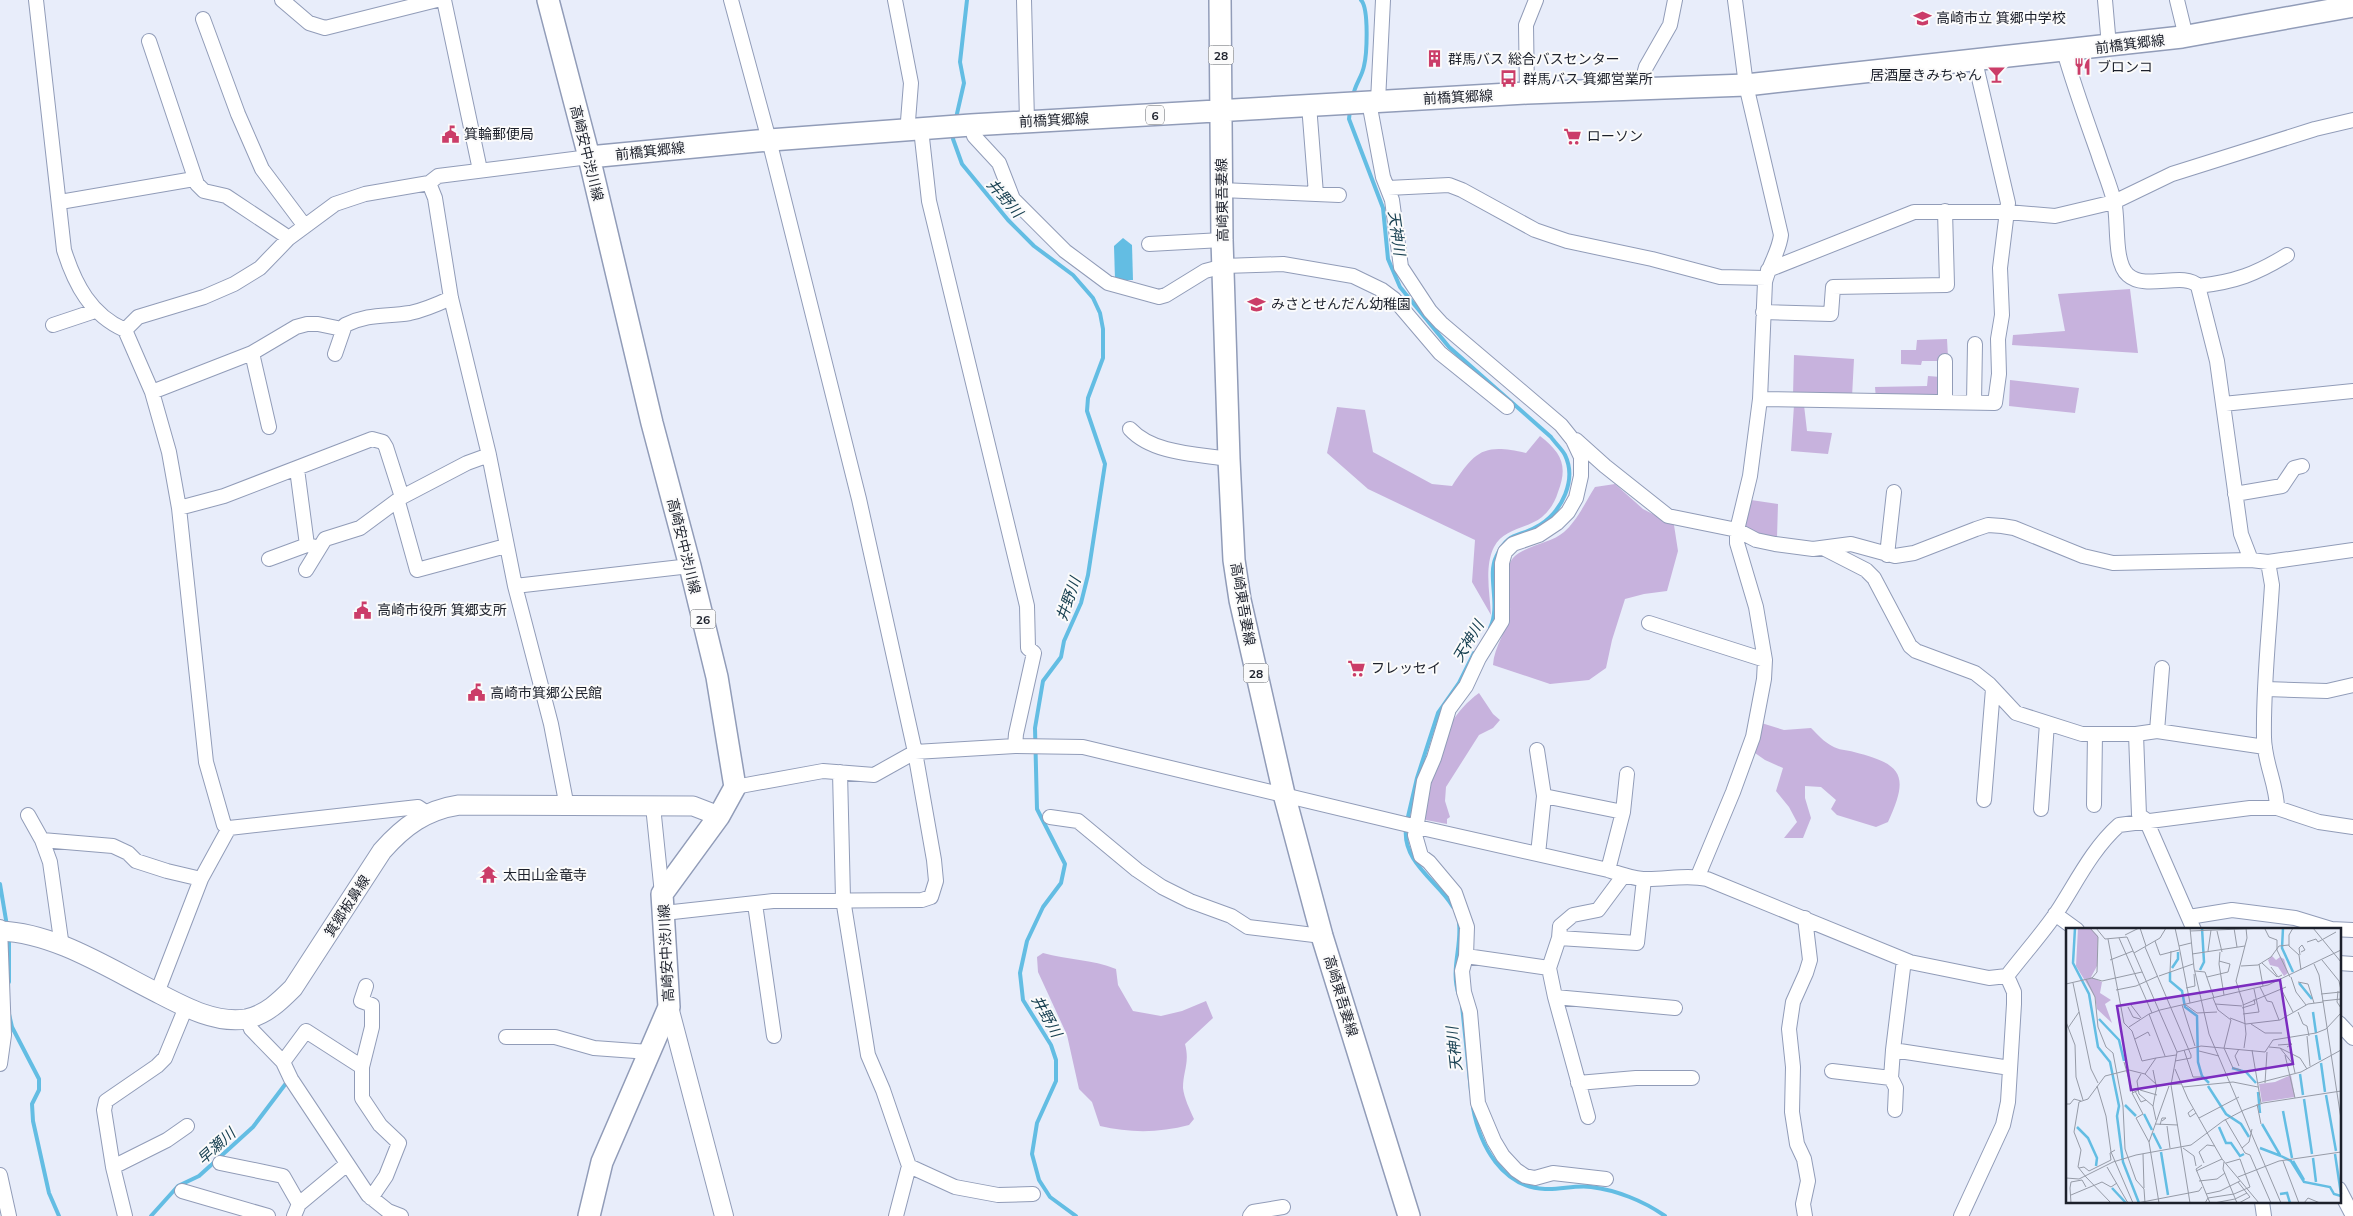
<svg xmlns="http://www.w3.org/2000/svg" width="2353" height="1216" viewBox="0 0 2353 1216" font-family="Mulish,'Noto Sans JP',sans-serif">
  <style>
    .green { fill: #c7b2dd }
    .water { fill: #63bde3 }
    .lines { fill: none; stroke-linecap: round; stroke-linejoin: round }
    .stream { stroke: #63bde3; stroke-width: 4 }
    .minor-casing { stroke: #919cb8; stroke-width: 16 }
    .tertiary-casing { stroke: #919cb8; stroke-width: 20 }
    .secondary-casing { stroke: #919cb8; stroke-width: 21 }
    .primary-casing { stroke: #919cb8; stroke-width: 24 }
    .minor { stroke: #fff; stroke-width: 14 }
    .tertiary { stroke: #fff; stroke-width: 18 }
    .secondary { stroke: #fff; stroke-width: 19 }
    .primary { stroke: #fff; stroke-width: 21 }
    .labels { text-anchor: middle; dominant-baseline: central; stroke-width: 4; stroke-linejoin: round; paint-order: stroke }
    .shield { fill: #fbfbfb; stroke: #5f6269; stroke-width: 1 }
    .shield-label { font-size: 12px; font-weight: bold; fill: #1c202b }
    .poi-label { font-size: 14px; fill: #1c202b; stroke: #fbfbfb; text-anchor: start }
    .street-label { font-size: 14px; fill: #1c202b; stroke: #fbfbfb }
    .water-label { font-size: 15px; font-style: italic; fill: #194152; stroke: #fbfbfb }
    .inset-river { fill: none; stroke: #63bde3; stroke-width: 2.5 }
    .inset-road { fill: none; stroke: #969ba7; stroke-width: 1 }
    .view { fill: #7b2cbf; fill-opacity: 0.15; stroke: #7b2cbf; stroke-width: 2.5 }
    .inset-edge { fill: none; stroke: #1c202b; stroke-width: 2.5 }
  </style>
  <rect width="100%" height="100%" fill="#e8edfa"/>
  <path class="green" d="M2130,289l8,64 -126,-8 1,-10 52,-4 -7,-37z
    M1947,339l1,18 -9,4h-17l-1,4 -20,-1v-14h15l1,-10z
    M1794,355l60,4 -2,38 -59,-2z
    M1928,376l13,1 1,23 -66,-1 -1,-12 52,-1z
    M2010,380l69,8 -4,25 -66,-7z
    M1794,405h10l3,26 25,2 -4,21 -37,-3z
    M1337,407l28,3 8,42 59,32 20,2c23,-35 31,-43 74,-33l14,-17c22,17 28,30 18,56 -3,10 -8,18 -16,25 -15,12 -38,11 -48,30 -10,20 -4,47 -3,68l-19,-33 3,-42 -107,-51 -41,-36z
    M1615,484l28,25 31,16 4,26 -11,40 -23,3 -19,5 -13,41 -6,28 -17,12 -39,4 -57,-19c1,-19 15,-35 17,-54 1,-17 -8,-39 3,-53 10,-12 39,-15 51,-26 13,-11 22,-31 31,-45z
    M1751,500l27,4 -1,34 -18,-1 -15,-9z
    M1479,693l14,21 7,6 -7,8 -14,7 -33,52 -1,14 5,16 -3,2v5l-21,-4 -3,-4c7,-45 17,-95 56,-123z
    M1755,721l29,9 27,-2c6,6 13,14 21,18 6,4 15,4 22,6 48,12 56,23 34,70l-12,5 -39,-12 -6,-6 5,-9 -15,-13 -16,-1v12l6,20 -8,20h-19l13,-16 -8,-15 -13,-16 7,-23 -18,-8 -20,-14z
    M1043,953c24,7 49,6 73,16l2,16 15,26 28,5 21,-5 24,-10 7,17 -28,26c5,19 -2,27 -2,44 1,10 7,22 11,31l-5,6c-30,8 -59,8 -89,1l-8,-24 -13,-13 -12,-54 -29,-63 -1,-15z"/>
  <path class="water" d="M1123,238l9,7 1,35h-18l-1,-34z"/>
  <g class="lines">
    <path class="stream" d="M1353,96c2,-12 9,-19 11,-30 3,-12 5,-58 -3,-66
      M1350,110l-1,9 34,89 5,51 12,28 49,60 102,90c4,6 11,12 14,18 12,25 -3,56 -25,70 -20,13 -32,5 -44,32 -9,19 5,49 -6,71
      M956,118l8,-35 -4,-21 7,-62
      M954,133l-1,6 9,25 46,56 26,26 39,29 20,23 7,15 3,16v29l-15,40 -1,13 18,53 -17,111 -7,28 -17,38 -3,16 -18,24 -8,47 2,81 28,55 -4,19 -18,24 -16,34 -7,32 3,27 28,45 5,15v21l-19,42 -5,31 7,26 11,17 26,19
      M1407,821l10,-43 21,-65 21,-30 15,-30
      M1406,828c-4,35 33,54 47,79
      M0,884l7,42
      M9,939v43
      M1459,995c-9,-25 3,-48 0,-72
      M1462,1006l9,85
      M9,1014l3,13 27,52v11l-7,14 1,17 16,72 10,23
      M1473,1108c7,38 29,79 72,81 15,1 30,-4 46,-2 25,3 53,14 74,29
      M151,1216l27,-30 21,-10 54,-49 34,-45"/>
    <defs>
      <path id="minor" d="M36,0l28,250c11,35 27,65 61,80l27,62 17,60 10,56 27,254 18,63 5,3 189,-21 9,6
        M282,0l27,23 16,5 112,-28
        M444,0l36,170
        M895,0l16,83 -3,38 1,9
        M1024,0l3,121
        M2105,0l4,46
        M2177,0l9,37
        M203,19l35,95 24,55 42,56
        M149,41l48,143 7,7 22,5 63,42
        M2064,51c10,35 22,68 34,102 5,16 12,32 16,48 5,18 -1,61 14,74 18,16 56,-4 70,11l19,75 24,173 10,26
        M1640,89l6,-22 24,-42 5,-25
        M1527,93l-1,-68 10,-25
        M1378,101l5,-101
        M1369,102l14,75 9,23 9,67 29,44 11,12 120,102 12,15 8,17v19l-5,22 -8,14 -11,11 -18,12 -26,9 -8,8 -3,11v58l-23,37 -13,28 -17,23 -15,49 -10,23 -9,54 6,21 8,6 26,31 12,34 -1,29 -4,15 2,21 6,20 8,91 16,38 9,15 13,14 9,6 10,2 18,-5 53,6
        M1309,105l7,89
        M971,125l3,11 25,27 14,36 52,52 43,32 51,14 7,-2 39,-24 19,-5 59,-2 70,12 29,14 12,9 46,54 67,54
        M921,129l8,72 98,405 1,42 6,5 -18,81 -1,12
        M1388,188l61,-3 13,5 73,40 32,11 85,18 68,18 46,1
        M1222,190l117,5
        M60,202l134,-23
        M1149,244l73,-4
        M1768,270l146,-58h93l48,4 59,-14 58,-28 143,-45 38,-9
        M2198,286c37,-4 58,-12 89,-31
        M1763,312l68,2 2,-27 114,-2 -2,-74
        M53,325l42,-14
        M125,330l13,-13 66,-20 30,-13 26,-16 29,-30 46,-34 30,-10 64,-11
        M252,353l17,74
        M335,354l10,-29c25,-12 40,-8 65,-12 15,-3 28,-9 41,-15
        M1945,361v41
        M152,392l100,-39 44,-26 11,-3h11l24,5
        M1760,399l235,4 4,-29 -1,-35 4,-24 -2,-47 8,-65 -33,-142
        M1974,402l1,-58
        M2223,404l130,-13
        M1130,429c23,25 67,25 99,30
        M1576,440l29,26 63,50 69,14 19,10 19,4 38,5 38,-5 44,12 19,-3 62,-24 12,-4 14,1 12,2 69,28 30,7 138,-3 17,2 85,-12
        M297,469l10,76
        M2235,494l47,-8 12,-18 8,-2
        M398,502l19,68 89,-24
        M179,508l45,-12 148,-57 11,3 3,5 16,50
        M1823,548l43,22 8,8 36,68 6,5 59,22 14,11 27,29 66,21h54l21,-3 108,16
        M1887,555l7,-63
        M269,559l38,-14 9,2
        M2268,562l4,23c-3,50 -9,102 -8,152 0,25 13,48 13,71
        M306,570l19,-31 35,-11 42,-31 65,-34 22,-8
        M515,586l175,-20
        M1649,623l116,37
        M2266,689l61,2 26,-6
        M2157,731l5,-63
        M2136,734l3,81 7,5 48,110
        M1537,750l7,46 -6,58
        M840,772l3,127 25,156 15,35 26,76 46,21 43,8 35,-1
        M735,787l88,-16 51,4 41,-23 100,-6 68,1 330,79 195,44c12,4 23,8 35,9 22,1 43,-5 64,0l203,83 79,16 18,-2c16,-21 35,-42 50,-64 19,-29 35,-63 62,-87l131,-17h27l42,14 34,5
        M1544,796l79,16
        M1984,800l9,-111
        M2094,805l1,-71
        M653,806l9,88
        M567,807l-16,-83 -36,-138 -26,-131 -38,-157 -16,-100 -6,-15 9,-7 151,-19
        M2041,809l6,-86
        M28,815l14,25 8,22 12,85
        M1050,817l28,4 59,49 25,17 28,14 41,15 17,11 74,9
        M42,840l71,6 15,7 8,8 31,10 34,8
        M1608,870l15,-58 4,-38
        M1698,876l35,-84 20,-55 11,-58 1,-19 -9,-53 -19,-64v-13l13,-54 10,-77 5,-117c4,-17 14,-30 16,-47l-35,-150 -11,-85
        M755,904l19,132
        M664,913l109,-12 149,-1 9,-3 5,-16 -2,-21 -19,-108 -56,-253 -90,-359 -38,-140
        M2055,914l22,16
        M2189,917l43,-7 63,8 36,11 22,1
        M0,927l4,108 -4,29
        M1559,938l78,5 7,-64
        M1466,956l83,12
        M2339,963l14,1
        M366,986l-5,15 11,4v22l-10,40v31l18,27 19,18 -13,33 -15,22
        M157,993l44,-114 28,-51
        M1555,997l120,11
        M247,1019l4,10 32,33 8,17 77,116 20,16 13,5
        M2339,1023l14,15
        M506,1037h49l39,11 55,4
        M1893,1050l117,18
        M283,1062l23,-31 56,36
        M1832,1071l59,7
        M1578,1083l58,-5h56
        M1895,1110l1,-22 -5,-10 2,-28 11,-90
        M1588,1117l-33,-120 -6,-29 10,-30 1,-12 13,-11 25,-5 26,-35
        M220,1163l63,13 16,28
        M113,1167l54,-27 20,-14
        M0,1175l9,41
        M2339,1189l14,27
        M182,1191l86,25
        M2262,1202l2,14
        M125,1216l-12,-49 -9,-57 2,-9 51,-35 8,-8 21,-51
        M294,1216l5,-12 48,-40
        M896,1216l13,-50
        M1250,1216l3,-4 30,-5
        M1805,1216l-2,-12 5,-23 -4,-22 -7,-15 -5,-32 1,-45 -4,-38 4,-27 13,-29 4,-13 -5,-42
        M1961,1216l42,-91 5,-23 6,-98v-12l-7,-16"/>
      <path id="tertiary" d="M669,1007l55,209"/>
      <path id="secondary" d="M0,931c55,2 108,37 156,61 27,14 59,32 90,27 20,-4 34,-18 47,-31l89,-137c22,-25 44,-41 77,-46l234,1 26,10"/>
      <path id="primary" d="M548,0l41,157 63,266 38,143 27,111 18,110 -16,29 -57,78 7,113 -67,155 -13,54
        M1220,0l2,240 7,219 5,101 6,40 44,194 38,142 87,280
        M589,157l168,-16 214,-16 556,-32 219,-8 436,-48 171,-31"/>
    </defs>
    <use href="#minor" class="minor-casing"/>
    <use href="#tertiary" class="tertiary-casing"/>
    <use href="#secondary" class="secondary-casing"/>
    <use href="#primary" class="primary-casing"/>
    <use href="#minor" class="minor"/>
    <use href="#tertiary" class="tertiary"/>
    <use href="#secondary" class="secondary"/>
    <use href="#primary" class="primary"/>
  </g>
  <defs>
    <symbol id="school-bare" viewBox="-9 -9 18 18"><path d="M0-5L7-2L0 1L-7-2ZM-4 1L0 2.5L4 1V4Q0 6-4 4Z" fill="#cb3d68" stroke="#fbfbfb" stroke-width="2.5" paint-order="stroke"/></symbol>
    <symbol id="building-bare" viewBox="-9 -9 18 18"><path d="M-4-6H4V6H1V3H-1V6H-4ZM-2.5-4.3h1.7v1.8h-1.7ZM.8-4.3h1.7v1.8H.8ZM-2.5-1h1.7V.8h-1.7ZM.8-1h1.7V.8H.8Z" fill="#cb3d68" stroke="#fbfbfb" stroke-width="2.5" paint-order="stroke"/></symbol>
    <symbol id="restaurant-bare" viewBox="-9 -9 18 18"><path d="M-5-6h1v4h1v-4h1v4h1v-4h1v5L-1.5 .5V6h-2V.5L-5-1ZM5-6V6H3V1.5H1.5Q1.5-4 5-6Z" fill="#cb3d68" stroke="#fbfbfb" stroke-width="2.5" paint-order="stroke"/></symbol>
    <symbol id="bar-bare" viewBox="-9 -9 18 18"><path d="M-6-5H6L.8 .8V4.5H3.5V6h-7V4.5H-.8V.8Z" fill="#cb3d68" stroke="#fbfbfb" stroke-width="2.5" paint-order="stroke"/></symbol>
    <symbol id="bus-bare" viewBox="-9 -9 18 18"><path d="M-5-6H5V4H4V6H2V4H-2V6H-4V4H-5ZM-3.5-4V0h7V-4ZM-3.5 1.2v1.5H-2V1.2ZM2 1.2v1.5H3.5V1.2Z" fill="#cb3d68" stroke="#fbfbfb" stroke-width="2.5" paint-order="stroke"/></symbol>
    <symbol id="civic-bare" viewBox="-9 -9 18 18"><path d="M-.6-6.5H3V-4.5H.6V-3L4-1V1h2V6H-6V1h2V-1L-.6-3ZM-1.2 2.5V6h2.4V2.5Z" fill="#cb3d68" stroke="#fbfbfb" stroke-width="2.5" paint-order="stroke"/></symbol>
    <symbol id="supermarket-bare" viewBox="-9 -9 18 18"><path d="M-6-5.5h2.5l.6 2H6L4.5 2H-2.5L-4.4-4H-6ZM-1.5 3.2a1.3 1.3 0 1 0 .1 0ZM3 3.2a1.3 1.3 0 1 0 .1 0Z" fill="#cb3d68" stroke="#fbfbfb" stroke-width="2.5" paint-order="stroke"/></symbol>
    <symbol id="temple-bare" viewBox="-9 -9 18 18"><path d="M0-6L5-2H3V0L6.5 2.5H4V6H1.5V3h-3V6H-4V2.5H-6.5L-3 0V-2H-5Z" fill="#cb3d68" stroke="#fbfbfb" stroke-width="2.5" paint-order="stroke"/></symbol>
  </defs>
  <g fill-rule="evenodd">
    <use href="#school-bare" x="1910" y="6" width="25" height="25"/>
    <use href="#building-bare" x="1422" y="46" width="25" height="25"/>
    <use href="#restaurant-bare" x="2070" y="54" width="25" height="25"/>
    <use href="#bar-bare" x="1984" y="62" width="25" height="25"/>
    <use href="#bus-bare" x="1496" y="66" width="25" height="25"/>
    <use href="#civic-bare" x="438" y="122" width="25" height="25"/>
    <use href="#supermarket-bare" x="1560" y="124" width="25" height="25"/>
    <use href="#school-bare" x="1244" y="292" width="25" height="25"/>
    <use href="#civic-bare" x="350" y="598" width="25" height="25"/>
    <use href="#supermarket-bare" x="1344" y="656" width="25" height="25"/>
    <use href="#civic-bare" x="464" y="680" width="25" height="25"/>
    <use href="#temple-bare" x="476" y="862" width="25" height="25"/>
  </g>
  <g class="labels">
    <g class="shield">
      <rect x="1208.5" y="45.5" width="25" height="19" rx="4"/>
      <rect x="1146" y="105.5" width="18" height="19" rx="4"/>
      <rect x="690.5" y="609.5" width="25" height="19" rx="4"/>
      <rect x="1243.5" y="663.5" width="25" height="19" rx="4"/>
    </g>
    <g class="shield-label">
      <text x="1221" y="55">28</text>
      <text x="1155" y="115">6</text>
      <text x="703" y="619">26</text>
      <text x="1256" y="673">28</text>
    </g>
    <g class="poi-label">
      <text x="1936" y="18">高崎市立 箕郷中学校</text>
      <text x="1448" y="59">群馬バス 総合バスセンター</text>
      <text x="2097" y="67">ブロンコ</text>
      <text x="1982" y="75" text-anchor="end">居酒屋きみちゃん</text>
      <text x="1523" y="79">群馬バス 箕郷営業所</text>
      <text x="464" y="134">箕輪郵便局</text>
      <text x="1587" y="136">ローソン</text>
      <text x="1271" y="304">みさとせんだん幼稚園</text>
      <text x="377" y="610">高崎市役所 箕郷支所</text>
      <text x="1371" y="668">フレッセイ</text>
      <text x="490" y="693">高崎市箕郷公民館</text>
      <text x="503" y="875">太田山金竜寺</text>
    </g>
    <g class="street-label">
      <text transform="translate(2130 44) rotate(-7)">前橋箕郷線</text>
      <text transform="translate(1458 97) rotate(-3)">前橋箕郷線</text>
      <text transform="translate(1054 120) rotate(-3)">前橋箕郷線</text>
      <text transform="translate(650 151) rotate(-6)">前橋箕郷線</text>
      <text transform="translate(587 153) rotate(76)">高崎安中渋川線</text>
      <text transform="translate(1222 200) rotate(-91)">高崎東吾妻線</text>
      <text transform="translate(684 546) rotate(76)">高崎安中渋川線</text>
      <text transform="translate(1243 604) rotate(80)">高崎東吾妻線</text>
      <text transform="translate(347 906) rotate(-57)">箕郷板鼻線</text>
      <text transform="translate(666 953) rotate(-93)">高崎安中渋川線</text>
      <text transform="translate(1341 996) rotate(73)">高崎東吾妻線</text>
    </g>
    <g class="water-label">
      <text transform="translate(1005 198) rotate(49)">井野川</text>
      <text transform="translate(1397 233) rotate(82)">天神川</text>
      <text transform="translate(1068 599) rotate(-71)">井野川</text>
      <text transform="translate(1468 641) rotate(-59)">天神川</text>
      <text transform="translate(1047 1016) rotate(61)">井野川</text>
      <text transform="translate(1454 1049) rotate(-96)">天神川</text>
      <text transform="translate(216 1146) rotate(-42)">早瀬川</text>
    </g>
  </g>
  <g transform="translate(2066 928)">
    <rect width="275" height="275" fill="#e8edfa"/>
    <path d="M12,0h12l8,8 -1,30 -6,11 11,5 -2,11 11,7 -6,4 7,19 -15,-14 -2,-12 -19,-31zM206,28l4,4 4,-3 4,2 4,14 -4,3 -6,-9 -8,-2 -2,-5zM225,147l4,22 -33,5 -3,-18 16,-2z" fill="#c7b2dd"/>
    <path class="inset-river" d="M9,0l-2,35 16,31 9,53 12,15 9,44 -2,10 6,46 16,41M217,0l-1,20 11,24M106,40l6,-9v-7M134,42l4,-8 -2,-34M104,44v9l12,10 3,16 12,9 1,46 4,14 7,7M233,55l13,16M247,84l3,21M33,91l20,21 5,21M250,107l4,25M255,135l4,29M166,140l14,4 10,11M234,146l3,21M142,158l18,28 15,10 8,13M192,164l2,21M260,167l10,56M238,171l8,55M59,177l11,11M217,183l9,47M78,186l8,16M196,196l18,31M11,199l11,11 9,20 -1,8M153,199l7,16h5l9,13 4,-2M87,205l8,16M194,220l21,8M95,224l7,43M269,226l6,40M215,228l10,5 13,21 26,5 4,7 7,2M247,230l3,24M227,233l11,19M46,260l14,15M214,266l7,-1 3,10"/>
    <path class="inset-road" d="M24,0l8,9 -1,35 -5,6M30,0l9,11 22,-2 47,108 3,7 -6,33 19,118M74,0l6,18M109,0l4,18M124,0l4,40 15,66 72,169M168,0l3,19M227,0l-4,7v11l10,9 2,15M247,0l28,34M199,1l4,8 8,3v10l13,27M124,3l76,-3M151,3l5,21M59,7l14,-7M53,10l33,75M42,11l16,84 8,8 10,30 14,-3M89,13l5,14 19,-5M241,14l9,-3 2,3 18,-10M79,19l46,108v3l-16,3M142,23l3,-21M154,24l-1,12 5,31M68,25l26,-15 6,-10M126,26l53,-8M234,27l-1,-7 3,-3 3,5 -4,2M44,32l23,-9M256,32l17,21 2,9M196,35l15,14M193,36l4,22M248,36l5,11 22,144M175,38l17,-1 13,-8 8,-11 10,-1M205,39l7,10 4,-2M129,43l10,1 9,26M104,44l1,-21M93,48l34,-12M141,49l21,-5 2,-8 -11,-3M225,49l5,15 10,13M20,51l9,18 3,30 8,20 7,6 10,53 2,43 11,31 8,9 1,14M232,54l10,2 6,19M7,55l18,86 7,14M0,56l26,-6 10,3 40,-9M194,59l7,14 5,1 7,18M120,60l9,-2 -1,-12M215,61l12,23M50,62l20,-4 22,-10M272,63l-1,11 4,6M255,66l20,-2M147,70l5,12 13,10 -7,28 9,20 8,2M256,73l19,-2M124,75l-11,-57 12,-3M149,76l27,2M65,77l10,13M116,77l13,41M120,77l11,8 20,-1M177,77l43,-18M62,79l5,10 7,2M176,80l13,-4 -1,-5M94,82l-11,4 16,42M94,82l108,-25 73,-35M232,84l5,12 4,2 2,10M177,86l16,-2 -5,-23M164,90l16,6 34,-4 28,-16 15,-2M0,94l9,23 1,32 7,23M185,96l14,9h17M63,99l20,-13M2,100l11,-16M241,108l3,30M69,111l13,-7 2,4M212,117l14,-1 -5,3M203,119l11,1 13,16 2,9M178,120l2,-14 -3,-31 -7,-22 11,-43 -1,-10M214,120l20,10 7,11M173,121l-4,7 4,10M118,122l9,27h9M186,122l9,53M133,123l20,5M111,124l24,-6 64,6 8,-12 43,-7 10,-4 15,-16M219,127l10,43M58,134l9,31M109,141l13,30 34,60 37,44M87,142l3,15M75,146l-4,7 2,13 14,12M79,146l12,11 24,-1M192,155l43,-11 40,-22M199,155l2,-31M31,158l9,30 5,36 22,51M117,159l50,-5 25,5M74,162l17,5M69,163l6,11 5,-2M0,176h4l4,-5 7,2M191,176l4,20M127,181l-5,4 2,4 6,-4M178,182l19,-7 78,-12M70,190l7,-4 -11,-21 7,-3M70,190l13,24M133,190l40,-21M159,191l20,34 5,2 21,48M90,192l-3,-14 4,-21M89,196l23,1M94,197l2,-7h4l-4,3M101,198l3,22M117,220l11,8 2,10M176,220l7,-6 3,-13M77,226l1,34M217,233l16,42M158,234l-1,7 14,34M138,235l-5,-11 8,-7 8,1M136,237l-6,4 14,34M41,239l21,36M13,240l5,-1 5,4 22,-11 -1,-7 5,-3M130,243l26,-12M20,249l25,26M20,249l-8,-10 3,-17 -7,-18 5,-30 9,-3 17,-23 24,-6 16,4 11,-16 20,-3M172,249l41,-16 62,-9M0,250l13,1 34,-17 23,-7 55,-10 32,-24 21,-11M133,253l18,-2 8,-6M172,254l12,15 -11,6M4,260l1,-6 11,-2 4,7M4,260l1,15M123,265l10,-2 3,-4M140,266l14,-3 20,-10M5,267l31,-13 9,5 6,-4M71,275l52,-10M93,275l-10,-61 20,-56M139,275l3,-5 26,-4 16,-7 -10,-28 -14,4M148,275l21,-4 12,-6M238,275l4,-5 12,5"/>
    <path class="view" d="M214,52l13,84 -162,26 -14,-84z"/>
    <rect width="275" height="275" class="inset-edge"/>
  </g>
</svg>
